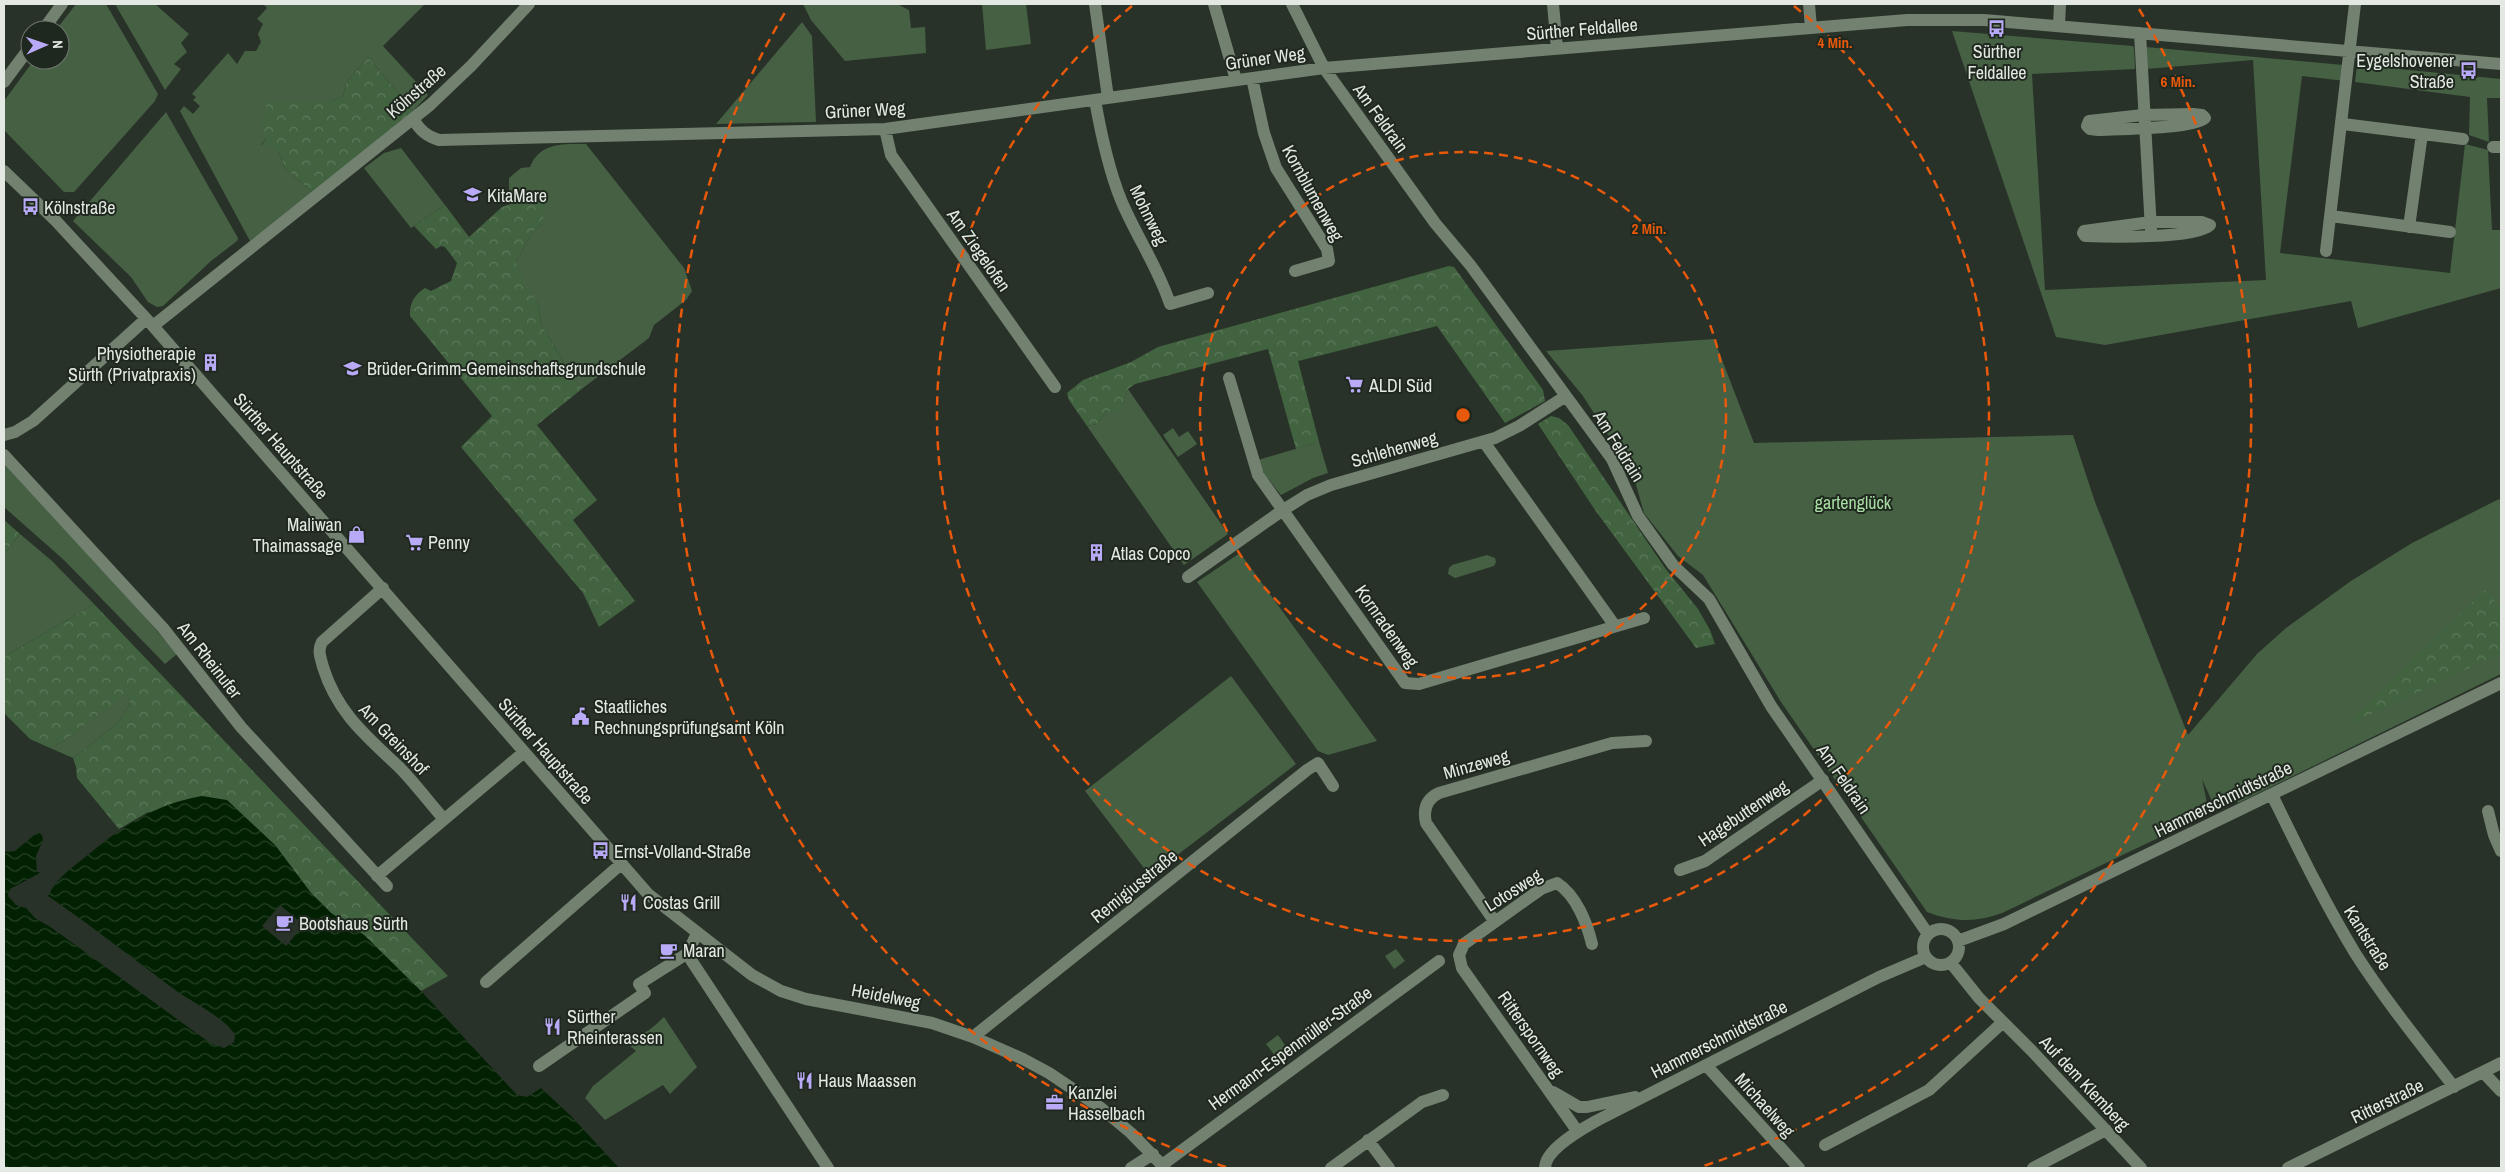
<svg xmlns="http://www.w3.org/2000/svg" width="2505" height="1172" viewBox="0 0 2505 1172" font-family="'Archivo Narrow',sans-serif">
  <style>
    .green { fill: #466044 }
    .forest { fill: url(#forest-crowns) }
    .water { fill: url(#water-waves) }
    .pier { fill: #293228 }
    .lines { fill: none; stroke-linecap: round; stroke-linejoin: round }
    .minor { stroke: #728170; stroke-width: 12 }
    .ring { fill: none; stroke: #e8590c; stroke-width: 2.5; stroke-dasharray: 9 6 }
    .labels { text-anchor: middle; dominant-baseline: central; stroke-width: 4; stroke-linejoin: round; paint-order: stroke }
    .street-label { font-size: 18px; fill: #e3e9e2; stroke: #1f281e }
    .poi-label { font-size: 18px; fill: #e3e9e2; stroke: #1f281e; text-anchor: start }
    .park-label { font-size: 18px; fill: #a8dea3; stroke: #1f281e }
    .centre { fill: #e8590c; stroke: #1f281e; stroke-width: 2.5 }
    .ring-label { font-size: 15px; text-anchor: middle; font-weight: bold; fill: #e8590c; stroke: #1f281e; stroke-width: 4; stroke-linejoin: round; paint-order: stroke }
  </style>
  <defs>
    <pattern id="forest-crowns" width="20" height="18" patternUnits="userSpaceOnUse" patternTransform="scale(1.25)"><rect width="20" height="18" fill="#426340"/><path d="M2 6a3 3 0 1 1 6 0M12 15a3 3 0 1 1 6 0" fill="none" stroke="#5d795b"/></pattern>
    <pattern id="water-waves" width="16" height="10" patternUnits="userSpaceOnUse" patternTransform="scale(1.25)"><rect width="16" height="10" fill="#022102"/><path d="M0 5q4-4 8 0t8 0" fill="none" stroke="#274127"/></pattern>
  </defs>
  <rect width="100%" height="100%" fill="#293228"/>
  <path class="green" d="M76,4h30l52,90 -3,7 -81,91h-10l-60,-62v-29l30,-41h26v-30h-4z
    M115,4h40l34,30 -8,9 6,9 -13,12 7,5 -16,21z
    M263,4h162l-42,42 45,49 -15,16 -45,-54 -22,26 -3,13 -13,6h-63v35l-6,8 9,-1 9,9 6,15 27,24 -62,49 -70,-130 4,-5 9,8 7,-8 -7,-6 3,-3 -4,-3 36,-41 9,11 8,-13h11l5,-9 -3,-8 5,-10 -6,-5 10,-11z
    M803,4h94l12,6 2,18 14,-1 1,26 -81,8 -34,-41z
    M982,4h44l5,40 -45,6z
    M802,22l10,14 4,86 -100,2z
    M1952,31l181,15 1,2 1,21 -103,5 13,216 221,-10 -13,-220 -107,9v-22l197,18 2,16 -43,-5 -22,177 170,20 15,-129 23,6 4,80h9v58l-143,40 -7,-27 -246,44 -49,-8z
    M2357,65l144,14v19h-14l2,44 -20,-7 1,-38 -115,-15z
    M166,112l72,126 -1,3 -26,20 -48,45 -6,1 -9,-5 -17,-25 -58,-56z
    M586,144l98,124 8,23 -6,9 -32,25 -5,13 -66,50 -16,-14 -5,-15 -21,-35 -3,-20 -13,-18 -9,-24 15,-28 11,-10 -2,-30 -31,10v-26l12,-10 9,-1c10,-25 33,-23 56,-23z
    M401,148l44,57 -34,23 -47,-60 20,-15z
    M1714,339l40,104 319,-8 22,67 93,233 69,-81 29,-26 65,-47 61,-38 87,-44 2,3v172l-263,129 -2,-4 -21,9 -13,-29 6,29 -2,7 -204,98c-26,10 -49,9 -75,-1l-146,-210 -78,-127 -25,-19 -34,-43 -11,-39 -50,-78 -37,-45z
    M1128,389l100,145 -44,31 -97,-139 10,-2 10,-13 17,-9z
    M1173,428l6,9 9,-6 9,13 -19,13 -15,-22z
    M1319,442l9,31 -15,5 -32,17 -16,-20 -7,-15z
    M4,463l123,133 50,58 -12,10 -101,-104 -60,-53z
    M20,534l32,27 42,43 -90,53v5v-108z
    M1240,553l137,188 -49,14 -10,-4 -121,-169z
    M1487,555l8,3 1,4 -2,4 -39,12 -7,-4 1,-6 3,-3z
    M1231,676l65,88 -146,112 -65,-85z
    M127,692l3,12 -13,20 -44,34 -23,-10 14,-7z
    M1396,949l9,12 -11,8 -9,-13z
    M664,1017l33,50 -27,27 -7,-9 -58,35 -20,-22 8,-12 43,-35 -13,-11 4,-5c16,3 25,-7 37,-18z
    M1278,1035l9,13 -11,9 -10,-13z"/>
  <path class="forest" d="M368,57l45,54 -101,81 -27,-24 -6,-15 -9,-8 -9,1 6,-9 -5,-9 5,-26h63l13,-6 3,-13z
    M540,194l6,9 -4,21 -11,10 -15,28 10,24 12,18 3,20 21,35 5,15 16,14 -46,37 60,75 -24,20 62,81 -36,26 -16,-34 -122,-146 31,-31 -82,-100c-1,-12 5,-22 15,-28l6,3 20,-10 6,-18 -12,-16 -4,-1 -5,3 -22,-23 31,-21 24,32 33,-30z
    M1449,266l5,1 89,123 2,11 -40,22 -68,-97 -139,35 21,81 -23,7 -28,-100 -133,35 -7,5 -4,13 -7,9h-10l-10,13 -10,2 -18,-26 -2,-7 16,-13 48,-18 27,-15z
    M1551,416l8,2 9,7 97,143 33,41 12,21 5,14 -19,4 -101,-138 -57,-86z
    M4,520l16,14 -16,20z
    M2485,590l16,18v45l-153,72 10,-12z
    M94,604l354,372 -27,15 -57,-56 -33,-22 -20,-20 -36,-48 -127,-33 -29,17 -42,-51 -1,-11 -3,-9 44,-34 13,-20 -3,-11 -63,48 -14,7 -20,-9 -26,-26v-56z"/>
  <path class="water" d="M202,796l25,4 48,45 36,48 20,20 33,22 57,56 96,104 10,2 14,-9 29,27 49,53h-615v-316l11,-1 23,-19 4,3 1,5 -7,16 1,15 3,2 -30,16 -2,7 8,9 10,3 9,10 17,10 158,115 14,5 10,-6 1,-6c-6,-16 -43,-34 -57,-44 -43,-32 -85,-65 -130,-96 9,-18 21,-26 36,-38 39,-32 68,-53 118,-62z"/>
  <path class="pier" d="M280,905l24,20 -18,21 -24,-20z"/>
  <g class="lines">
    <path class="minor" d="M1095,4l13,94
      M1214,4l22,76
      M1292,4l32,64 111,155 36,43 141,193 26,57 35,49 36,34 62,107 157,228
      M1553,4l4,45
      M1809,4l2,24
      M2059,26l1,-22
      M43,30l19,-26
      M2140,33l11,197
      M1252,78l12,55 12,35 51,81 2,12 -34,10
      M4,82l26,-35
      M1095,100c6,34 13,68 26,100 15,36 37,67 49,104l38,-11
      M2193,114l9,1 3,3c-10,11 -89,11 -107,12l-8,-1 -3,-3 2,-5 54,-6z
      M413,119c7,11 13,17 26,21l446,-11 439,-61 583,-48h77l517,44
      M2343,124l120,15
      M885,129l6,26 164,232
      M2493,147h8
      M4,171l52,50 97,105 495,568 104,81 29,16 25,8 126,24 41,14 50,22 26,14 52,35 30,25 34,35
      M2331,216l119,16
      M2151,222h51l8,3c-15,14 -102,12 -125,11l-2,-3 1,-2z
      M2409,227l13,-93
      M2326,251l29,-247
      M153,326l277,-221 41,-39 58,-62
      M1229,378l29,97 147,208 14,1 225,-66
      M4,435l11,-3 18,-11 113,-102
      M1484,442l131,184
      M4,455l159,173 78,99 146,159
      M1188,577l95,-67 24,-15 24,-10 164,-47 24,-12 47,-30
      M383,588l-61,54c-5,9 -1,16 1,25 14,45 42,68 75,99 16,16 30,35 45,52
      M2272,795c26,53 52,107 83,158 30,47 65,90 99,134
      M2488,811l6,24 7,16
      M1680,870l25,-9 118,-81
      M377,876l146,-123
      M1495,922l-69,-99c-3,-13 0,-24 13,-30l173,-50 34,-2
      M1923 947a18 18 0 1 1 36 0a18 18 0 1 1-36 0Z
      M697,933l-9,20 3,7 137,208
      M1958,941l46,-17 497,-241
      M1951,963l28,35 53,53 109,117
      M486,982l135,-118
      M973,1037l334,-267 11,-7 15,23
      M1706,1065l93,103
      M539,1066l106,-73 -6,-9 49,-31
      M2483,1072l18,19
      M1553,1092l26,15h8l48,-10
      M1578,1132l-116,-164 -3,-13 5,-11 77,-55 16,-6c19,12 30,40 35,61
      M1368,1140l21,28
      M1825,1145l104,-55 73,-67
      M1162,1165l277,-204
      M1131,1168l22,-14
      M1331,1168l91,-66 21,-7
      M1545,1168c0,-19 37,-39 53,-48l281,-143 47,-20
      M2033,1168l73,-38
      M2288,1168l213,-105"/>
  </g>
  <g class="ring">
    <circle cx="1463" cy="415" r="263"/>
    <path d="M1794 6A526 526 0 1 1 1132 6"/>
    <path d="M1226 1167A789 789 0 0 1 787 9M2139 9A789 789 0 0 1 1700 1167"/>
  </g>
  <defs>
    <symbol id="bus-bare" viewBox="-9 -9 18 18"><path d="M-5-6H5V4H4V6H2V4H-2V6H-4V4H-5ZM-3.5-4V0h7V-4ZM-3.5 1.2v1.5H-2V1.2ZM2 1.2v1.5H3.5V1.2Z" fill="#b9aaf7" stroke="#1f281e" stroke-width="2.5" paint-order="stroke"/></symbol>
    <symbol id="school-bare" viewBox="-9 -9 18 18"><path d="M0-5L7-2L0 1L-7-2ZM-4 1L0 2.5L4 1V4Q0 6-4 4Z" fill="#b9aaf7" stroke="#1f281e" stroke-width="2.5" paint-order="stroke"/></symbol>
    <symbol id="building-bare" viewBox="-9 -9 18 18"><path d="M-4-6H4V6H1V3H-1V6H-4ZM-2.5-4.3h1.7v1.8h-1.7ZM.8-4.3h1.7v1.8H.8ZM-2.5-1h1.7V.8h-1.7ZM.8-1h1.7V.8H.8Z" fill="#b9aaf7" stroke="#1f281e" stroke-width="2.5" paint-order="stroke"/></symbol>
    <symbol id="supermarket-bare" viewBox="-9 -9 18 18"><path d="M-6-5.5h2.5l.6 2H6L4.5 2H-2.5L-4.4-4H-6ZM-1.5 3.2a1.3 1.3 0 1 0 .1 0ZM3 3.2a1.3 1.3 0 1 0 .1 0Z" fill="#b9aaf7" stroke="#1f281e" stroke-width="2.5" paint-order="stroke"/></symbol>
    <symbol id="shop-bare" viewBox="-9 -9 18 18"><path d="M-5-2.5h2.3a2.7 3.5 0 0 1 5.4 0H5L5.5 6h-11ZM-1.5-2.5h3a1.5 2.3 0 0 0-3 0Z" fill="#b9aaf7" stroke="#1f281e" stroke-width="2.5" paint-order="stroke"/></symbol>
    <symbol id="civic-bare" viewBox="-9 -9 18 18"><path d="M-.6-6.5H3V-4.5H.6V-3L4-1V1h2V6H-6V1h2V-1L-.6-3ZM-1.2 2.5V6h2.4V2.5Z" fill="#b9aaf7" stroke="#1f281e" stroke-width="2.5" paint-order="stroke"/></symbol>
    <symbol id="restaurant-bare" viewBox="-9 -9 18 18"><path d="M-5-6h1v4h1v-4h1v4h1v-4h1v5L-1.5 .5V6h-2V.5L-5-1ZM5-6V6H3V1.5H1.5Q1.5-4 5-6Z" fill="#b9aaf7" stroke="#1f281e" stroke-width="2.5" paint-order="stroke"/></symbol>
    <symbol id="cafe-bare" viewBox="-9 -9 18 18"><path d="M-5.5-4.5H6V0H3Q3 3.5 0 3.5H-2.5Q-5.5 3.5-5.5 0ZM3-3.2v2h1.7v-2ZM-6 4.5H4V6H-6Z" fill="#b9aaf7" stroke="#1f281e" stroke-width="2.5" paint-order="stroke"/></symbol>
    <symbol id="office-bare" viewBox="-9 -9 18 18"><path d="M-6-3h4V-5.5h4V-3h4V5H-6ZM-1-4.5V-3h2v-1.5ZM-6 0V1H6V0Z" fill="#b9aaf7" stroke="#1f281e" stroke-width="2.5" paint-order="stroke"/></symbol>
  </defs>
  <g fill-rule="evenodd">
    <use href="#bus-bare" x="1984" y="16" width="25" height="25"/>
    <use href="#bus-bare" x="2456" y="58" width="25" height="25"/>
    <use href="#school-bare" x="460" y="182" width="25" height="25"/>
    <use href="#bus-bare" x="18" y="194" width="25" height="25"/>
    <use href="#building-bare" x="198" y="350" width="25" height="25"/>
    <use href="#school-bare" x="340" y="356" width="25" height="25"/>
    <use href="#supermarket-bare" x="1342" y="372" width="25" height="25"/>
    <use href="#shop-bare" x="344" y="522" width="25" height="25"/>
    <use href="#supermarket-bare" x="402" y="530" width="25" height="25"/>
    <use href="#building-bare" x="1084" y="540" width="25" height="25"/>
    <use href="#civic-bare" x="568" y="704" width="25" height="25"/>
    <use href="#bus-bare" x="588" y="838" width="25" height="25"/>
    <use href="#restaurant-bare" x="616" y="890" width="25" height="25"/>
    <use href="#cafe-bare" x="272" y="910" width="25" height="25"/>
    <use href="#cafe-bare" x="656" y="938" width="25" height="25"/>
    <use href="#restaurant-bare" x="540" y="1014" width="25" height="25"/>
    <use href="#restaurant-bare" x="792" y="1068" width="25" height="25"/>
    <use href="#office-bare" x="1042" y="1090" width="25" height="25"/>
  </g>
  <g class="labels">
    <g class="street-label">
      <text transform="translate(1582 29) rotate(-5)">Sürther Feldallee</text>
      <text transform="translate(1265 58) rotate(-8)">Grüner Weg</text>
      <text transform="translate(416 91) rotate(-41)">Kölnstraße</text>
      <text transform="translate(865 110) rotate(-3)">Grüner Weg</text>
      <text transform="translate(1381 118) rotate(54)">Am Feldrain</text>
      <text transform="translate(1313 193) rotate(61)">Kornblumenweg</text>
      <text transform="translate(1149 215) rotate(64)">Mohnweg</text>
      <text transform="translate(979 250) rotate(55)">Am Ziegelofen</text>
      <text transform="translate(281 446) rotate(49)">Sürther Hauptstraße</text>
      <text transform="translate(1619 446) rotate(58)">Am Feldrain</text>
      <text transform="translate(1394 449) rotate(-16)">Schlehenweg</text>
      <text transform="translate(1387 626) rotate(55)">Kornradenweg</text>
      <text transform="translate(210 660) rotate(52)">Am Rheinufer</text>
      <text transform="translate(394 739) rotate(46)">Am Greinshof</text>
      <text transform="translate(546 751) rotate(49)">Sürther Hauptstraße</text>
      <text transform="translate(1476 764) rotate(-16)">Minzeweg</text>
      <text transform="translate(1844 779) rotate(55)">Am Feldrain</text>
      <text transform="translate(2223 799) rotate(-26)">Hammerschmidtstraße</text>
      <text transform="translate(1743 813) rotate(-34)">Hagebuttenweg</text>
      <text transform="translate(1134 886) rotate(-39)">Remigiusstraße</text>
      <text transform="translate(1513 890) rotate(-32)">Lotosweg</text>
      <text transform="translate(2368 938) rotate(58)">Kantstraße</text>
      <text transform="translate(886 996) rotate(11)">Heidelweg</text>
      <text transform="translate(1531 1034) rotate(55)">Ritterspornweg</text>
      <text transform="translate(1719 1039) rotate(-27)">Hammerschmidtstraße</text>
      <text transform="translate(1290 1048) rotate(-36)">Hermann-Espenmüller-Straße</text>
      <text transform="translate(2085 1083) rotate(47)">Auf dem Klemberg</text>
      <text transform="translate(2387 1101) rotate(-26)">Ritterstraße</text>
      <text transform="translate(1765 1105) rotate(48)">Michaelweg</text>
    </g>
    <g class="poi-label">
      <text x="1997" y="51" text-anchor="middle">Sürther<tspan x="1997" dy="21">Feldallee</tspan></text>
      <text x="2454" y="60" text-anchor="end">Eygelshovener<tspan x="2454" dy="21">Straße</tspan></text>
      <text x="487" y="195">KitaMare</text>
      <text x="44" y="207">Kölnstraße</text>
      <text x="196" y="353" text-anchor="end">Physiotherapie<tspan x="196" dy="21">Sürth (Privatpraxis)</tspan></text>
      <text x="367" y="368">Brüder-Grimm-Gemeinschaftsgrundschule</text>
      <text x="1369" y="385">ALDI Süd</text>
      <text x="342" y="524" text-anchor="end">Maliwan<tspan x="342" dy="21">Thaimassage</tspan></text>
      <text x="428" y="542">Penny</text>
      <text x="1111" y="553">Atlas Copco</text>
      <text x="594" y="706">Staatliches<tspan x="594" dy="21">Rechnungsprüfungsamt Köln</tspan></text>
      <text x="614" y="851">Ernst-Volland-Straße</text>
      <text x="643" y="902">Costas Grill</text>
      <text x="299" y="923">Bootshaus Sürth</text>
      <text x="683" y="950">Maran</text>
      <text x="567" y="1016">Sürther<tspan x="567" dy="21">Rheinterassen</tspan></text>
      <text x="818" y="1080">Haus Maassen</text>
      <text x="1068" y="1092">Kanzlei<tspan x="1068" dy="21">Hasselbach</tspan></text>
    </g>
    <g class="park-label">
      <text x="1853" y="502">gartenglück</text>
    </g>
  </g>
  <circle cx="1463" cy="415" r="8" class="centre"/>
  <g class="ring-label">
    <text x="1835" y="48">4 Min.</text>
    <text x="2178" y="87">6 Min.</text>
    <text x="1649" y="234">2 Min.</text>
  </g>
  <rect width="2505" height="1172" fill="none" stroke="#e3e9e2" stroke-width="10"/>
  <g transform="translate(45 45) rotate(88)"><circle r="24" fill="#1f281e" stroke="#6d756c"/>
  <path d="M0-4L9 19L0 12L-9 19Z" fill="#b9aaf7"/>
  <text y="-8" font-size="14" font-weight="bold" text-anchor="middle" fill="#e3e9e2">N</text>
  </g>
</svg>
